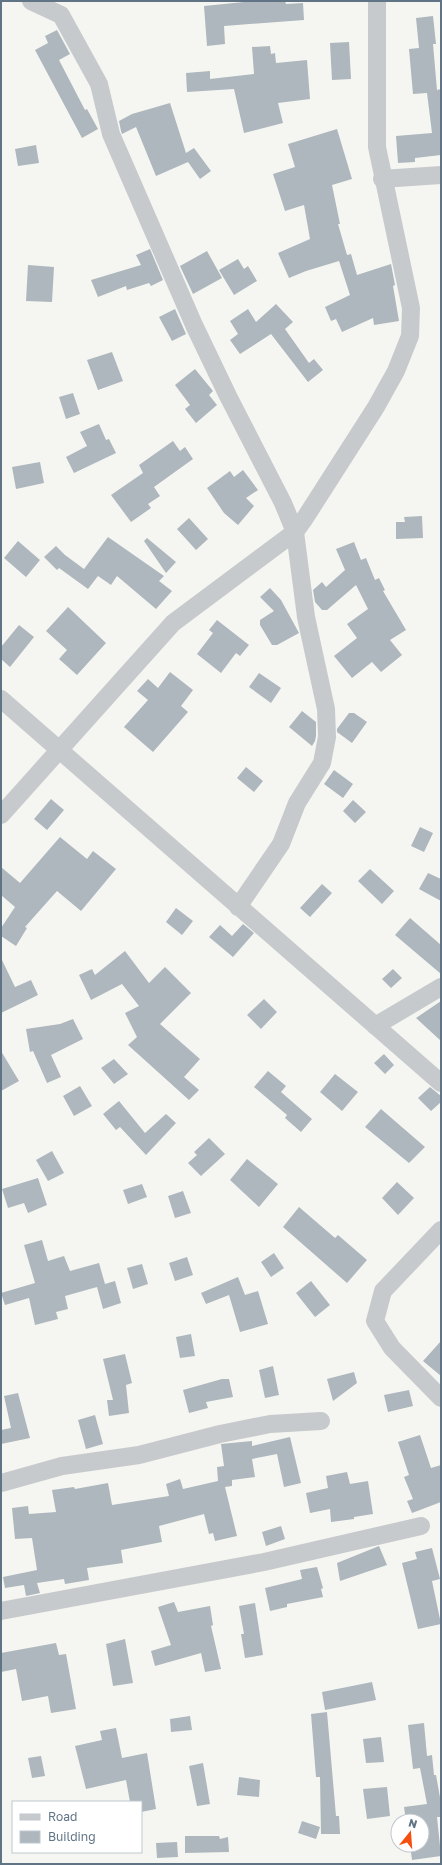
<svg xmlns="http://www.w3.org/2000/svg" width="442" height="1865" viewBox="0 0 442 1865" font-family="'Golos Text',sans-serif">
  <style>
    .building { fill: #aeb7bd }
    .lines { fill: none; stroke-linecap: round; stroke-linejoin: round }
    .minor { stroke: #c7cacd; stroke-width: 18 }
  </style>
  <rect width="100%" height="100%" fill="#f5f6f1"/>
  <path class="building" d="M254,1h31l1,3 17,-1 1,17 -80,6 1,18 -18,2 -3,-40z
    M433,16l3,28h-3l4,46 4,-1v66l-26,3v4l-17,1 -2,-27 36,-3 -5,-40 -14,1 -4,-45 10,-1 -3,-30z
    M57,30l13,24 -11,6 26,50 2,-1 11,20 -16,9 -47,-88 13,-7 -3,-7z
    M349,42l2,37 -19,1 -2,-37z
    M270,46l1,8 4,-1 1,10 31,-3 3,39 -32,4 5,20 -39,10 -10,-44 -47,3 -1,-19 24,-2v8l44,-5 -2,-27z
    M170,103l16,50 8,-5 17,23 -11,8 -12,-17 -32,14 -20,-49 -14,7 -1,-3 -2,-10 13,-7z
    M337,129l15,50 -20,6 8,39h-2l9,31 4,-1 6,21 34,-11 4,21 -2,1 6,35 -25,4 -1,-7 -31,14 -6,-13 -5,2 -6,-14 25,-12 -11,-34 -33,10 -17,7 -11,-25 32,-14 -6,-34 -19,6 -12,-37 22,-7 -7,-23z
    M36,145l3,18 -21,3 -3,-17z
    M150,249l13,31 -12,6 -2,-3 -22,7 -1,-4 -28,11 -7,-17 50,-15 -5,-10z
    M207,251l15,27 -29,16 -13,-28z
    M238,259l6,10 4,-3 9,15 -23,14 -15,-25z
    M28,265l26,2 -2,35 -26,-1z
    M276,304l17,18 -8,7 24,34 5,-4 9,11 -15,12 -37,-48 -31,20 -10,-14 8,-6 -8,-13 18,-12 8,13z
    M175,309l11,25 -14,7 -13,-24z
    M112,352l11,29 -25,9 -11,-30z
    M195,369l18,22 -4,4 8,10 -21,18 -11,-14 5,-4 -15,-20z
    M73,393l7,21 -14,5 -7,-22z
    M99,424l7,16 3,-1 7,14 -42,20 -8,-16 21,-11 -7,-14z
    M173,441l7,10 5,-4 8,12 -39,28 6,9 -12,8 3,4 -20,14 -20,-27 32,-22 -4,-8z
    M40,462l4,21 -28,6 -4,-22z
    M243,470l15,20 -12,8 8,8 -16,19 -14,-12 -17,-25 23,-17 4,6z
    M422,516l1,22 -27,1v-17h9l-1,-5z
    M189,518l19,21 -12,11 -19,-21z
    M108,537l56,39 -5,5 13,10 -16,18 -39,-33 -6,9 -13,-9 -10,13 -29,-21 -2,2 -13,-13 12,-11 9,9 19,14z
    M147,538l29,24 -10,11 -22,-32z
    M18,541l22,19 -14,17 -22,-19z
    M354,542l7,18 5,-2 9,22 4,-2 6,12 -2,1 23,39 -16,10 12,15 -21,17 -9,-10 -20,16 -18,-22 23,-18 -10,-14 21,-15 -12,-24 -29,25h-5l-7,-8 -2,-12 9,-8 4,5 19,-17 -9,-21z
    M270,588l11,12 18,33 -22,12h-5l-12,-20v-5l14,-9 -14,-14z
    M68,607l38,36 -29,32 -18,-16 8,-9 -21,-19z
    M217,620l32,25 -9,11 -4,-3 -15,20 -24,-19 16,-21 -4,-3z
    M19,625l15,12 -24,30 -9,-8v-12z
    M170,672l23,18 -12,16 7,6 -35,40 -29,-25 24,-27 -11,-9 11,-12 10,9z
    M259,673l22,15 -10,15 -22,-16z
    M302,711l14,11v14l-1,5 -3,5 -23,-19z
    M349,713h5l13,9 -15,21 -15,-11v-3z
    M246,767l17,14 -9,11 -17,-14z
    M334,770l19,14 -10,14 -19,-14z
    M51,799l13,11 -17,20 -13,-11z
    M353,800l13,12 -11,11 -12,-12z
    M420,827l13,6 -9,19 -13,-6z
    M60,837l27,22 6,-8 23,18 -35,42 -24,-20 -32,36 2,1 -11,18 -15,-10v-8l14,-21 -14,-12v-28l19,16z
    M370,869l24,22 -12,13 -24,-23z
    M428,873l13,6v22l-22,-12z
    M322,884l10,9 -22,24 -10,-9z
    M176,908l17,13 -11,14 -16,-13z
    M410,918l31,27v29l-46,-39z
    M243,924l11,9 -21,24 -24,-20 11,-12 12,11z
    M125,951l24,32 16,-16 26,26 -31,31 40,35 -16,18 15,13 -10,10 -61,-55 9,-8 -12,-24 14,-7 -17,-22 -31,16 -12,-25 13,-6 3,6z
    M1,958l14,29 16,-7 7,15 -37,18z
    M393,969l9,9 -11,10 -9,-9z
    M264,999l13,13 -16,17 -14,-14z
    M441,1001v40l-25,-23z
    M73,1019l10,20 -32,16 10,22 -14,6 -14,-32 -3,1 -4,-23 34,-5z
    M1,1051l18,30 -18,10z
    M384,1054l10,11 -9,9 -11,-11z
    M114,1059l14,15 -14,10 -13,-16z
    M268,1071l18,15 -5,6 31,27 -11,13 -16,-14 2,-3 -33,-28z
    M335,1074l23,18 -16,19 -22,-19z
    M80,1086l12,20 -18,10 -11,-20z
    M430,1087l11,9v6l-10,9 -13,-13z
    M119,1101l26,32 21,-19 10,9 -30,32 -26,-28 -4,3 -13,-16z
    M381,1109l44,38 -16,16 -44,-36z
    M209,1138l16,16 -24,22 -13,-13 9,-8 -3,-3z
    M52,1151l12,22 -16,8 -12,-21z
    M247,1159l31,25 -19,23 -29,-27z
    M38,1178l9,27 -19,8 -4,-10 -16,5 -6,-19z
    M397,1182l17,16 -16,17 -16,-17z
    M142,1184l5,13 -19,7 -5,-14z
    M183,1191l8,22 -16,5 -7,-22z
    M299,1207l36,31 3,-3 29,25 -20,23 -64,-56z
    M42,1240l6,21 16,-5 6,15 29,-8 6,21 10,-3 6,22 -18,6 -6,-22 -32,9 3,13 -12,3 2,7 -23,6 -6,-27 -24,7 -4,-12 34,-10 -11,-38z
    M274,1253l10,15 -13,9 -10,-15z
    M187,1257l6,18 -18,6 -6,-18z
    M142,1264l6,20 -15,5 -6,-21z
    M238,1277l7,18 13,-4 10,33 -28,8 -11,-37 -23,9 -5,-11z
    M311,1281l19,24 -15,12 -19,-24z
    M191,1334l4,22 -15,2 -4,-21z
    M441,1341v35l-18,-15z
    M125,1354l7,29 -6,2 3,28 -20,3 -2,-16h6l-10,-41z
    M273,1366l6,29 -14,3 -6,-28z
    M354,1372l3,11 -24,18 -6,-22z
    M222,1379h7l4,18 -27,5 2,6 -19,5 -6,-23z
    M409,1390l4,16 -25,6 -4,-17z
    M18,1393l12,45 -29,6v-14l10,-2 -7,-32z
    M95,1415l8,29 -17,5 -8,-29z
    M420,1435l11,33 10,-3v37l-29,11 -5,-12 6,-2 -9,-22 5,-2 -11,-33z
    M290,1437l11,46 -17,4 -7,-33 -25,5 3,18 -23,3v6l-7,1 12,49 -22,5 -2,-8 -4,1 -5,-20 -45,12 3,16 -41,8 2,13 -36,5 2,12 -24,4 -1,-5 -27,4 3,10 -14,3 -2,-11 -19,3 -2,-11 34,-7 -5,-32 -17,1 -3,-31 16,-2 1,8 27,-2 -4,-22 22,-3 1,2 33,-6 4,22 57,-9 -3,-12 14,-5 3,10 35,-8 -1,-14 7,-1 -3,-22 31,-3v5z
    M347,1472l3,12 18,-3 5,33 -19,3v2l-23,3 -1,-13 -20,4 -4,-20 22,-5 -2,-12z
    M281,1526l4,13 -19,7 -4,-14z
    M379,1546l8,19 -47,16 -3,-18z
    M432,1548l8,31 -8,2 9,43 -23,5 -16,-66 15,-4 -2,-7z
    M317,1567l6,21 -2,1 2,8 -36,7v3l-17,4 -5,-23 37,-9 -2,-9z
    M174,1602l4,10 32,-6 3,19 -2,1 10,43 -16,3 -4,-19 -46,13 -4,-15 20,-6 -13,-38z
    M255,1603l8,52 -18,3 -4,-24h3l-5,-28z
    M125,1639l8,44 -20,3 -7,-42z
    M56,1643l3,12 7,-1 10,55 -25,4 -3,-17 -26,5 -6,-32 -15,3v-19z
    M372,1682l4,18 -51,10 -3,-18z
    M327,1712l9,104h3l1,18h-19l-1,-57h-4l-5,-63z
    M190,1716l2,14 -21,2 -1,-13z
    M424,1723l3,33 5,-1 2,20h2l5,28v14h-4l4,39 -29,4 -2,-15h12v-24h-16l-2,-14 23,-3 -7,-36 -7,1 -5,-44z
    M116,1728l6,30 25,-5 9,56 -15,3v-10h-11l-4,-22 -40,9 -11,-43 27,-6 -2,-9z
    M381,1737l3,25 -18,1 -3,-24z
    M41,1756l4,20 -13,2 -4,-20z
    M203,1763l7,41 -13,2 -8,-40z
    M239,1777l21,3 -1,17 -22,-2z
    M387,1787l3,29 -23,3 -4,-30z
    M302,1821l18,6 -4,12 -18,-6z
    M185,1836h34l1,3 8,-2 1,15 -44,1z
    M177,1842l1,15 -21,1 -1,-15z"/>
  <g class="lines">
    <path class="minor" d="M31,1l30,14 38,69 12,50 83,191 34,71 55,107 12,29 11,85 20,92 1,28 -5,26 -25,40 -16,41 -43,63
      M382,179l59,-4
      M1,699l440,384
      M1,815l172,-192 122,-91 10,-14 71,-111 20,-36 14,-35 1,-28 -34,-161v-146
      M375,1026l66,-39
      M441,1230l-58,61 -8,30 17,27 49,50
      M1,1483l61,-17 77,-11 81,-21 50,-10 51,-3
      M1,1611l263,-49 157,-36"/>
  </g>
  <rect width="442" height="1865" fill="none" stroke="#617486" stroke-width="4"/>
  <rect x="12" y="1801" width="130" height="52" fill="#ffffff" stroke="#c0c7cf"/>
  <rect x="20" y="1814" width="20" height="6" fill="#c7cacd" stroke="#c0c7cf"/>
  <text x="48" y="1821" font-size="12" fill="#617486">Road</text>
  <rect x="20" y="1831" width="20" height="12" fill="#aeb7bd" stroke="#c0c7cf"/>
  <text x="48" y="1841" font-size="12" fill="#617486">Building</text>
  <g transform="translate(410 1833) rotate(17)"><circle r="19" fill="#ffffff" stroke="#c0c7cf"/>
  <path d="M0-3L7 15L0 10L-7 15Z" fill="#f65011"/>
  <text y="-6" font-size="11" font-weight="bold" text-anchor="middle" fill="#617486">N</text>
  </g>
</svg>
